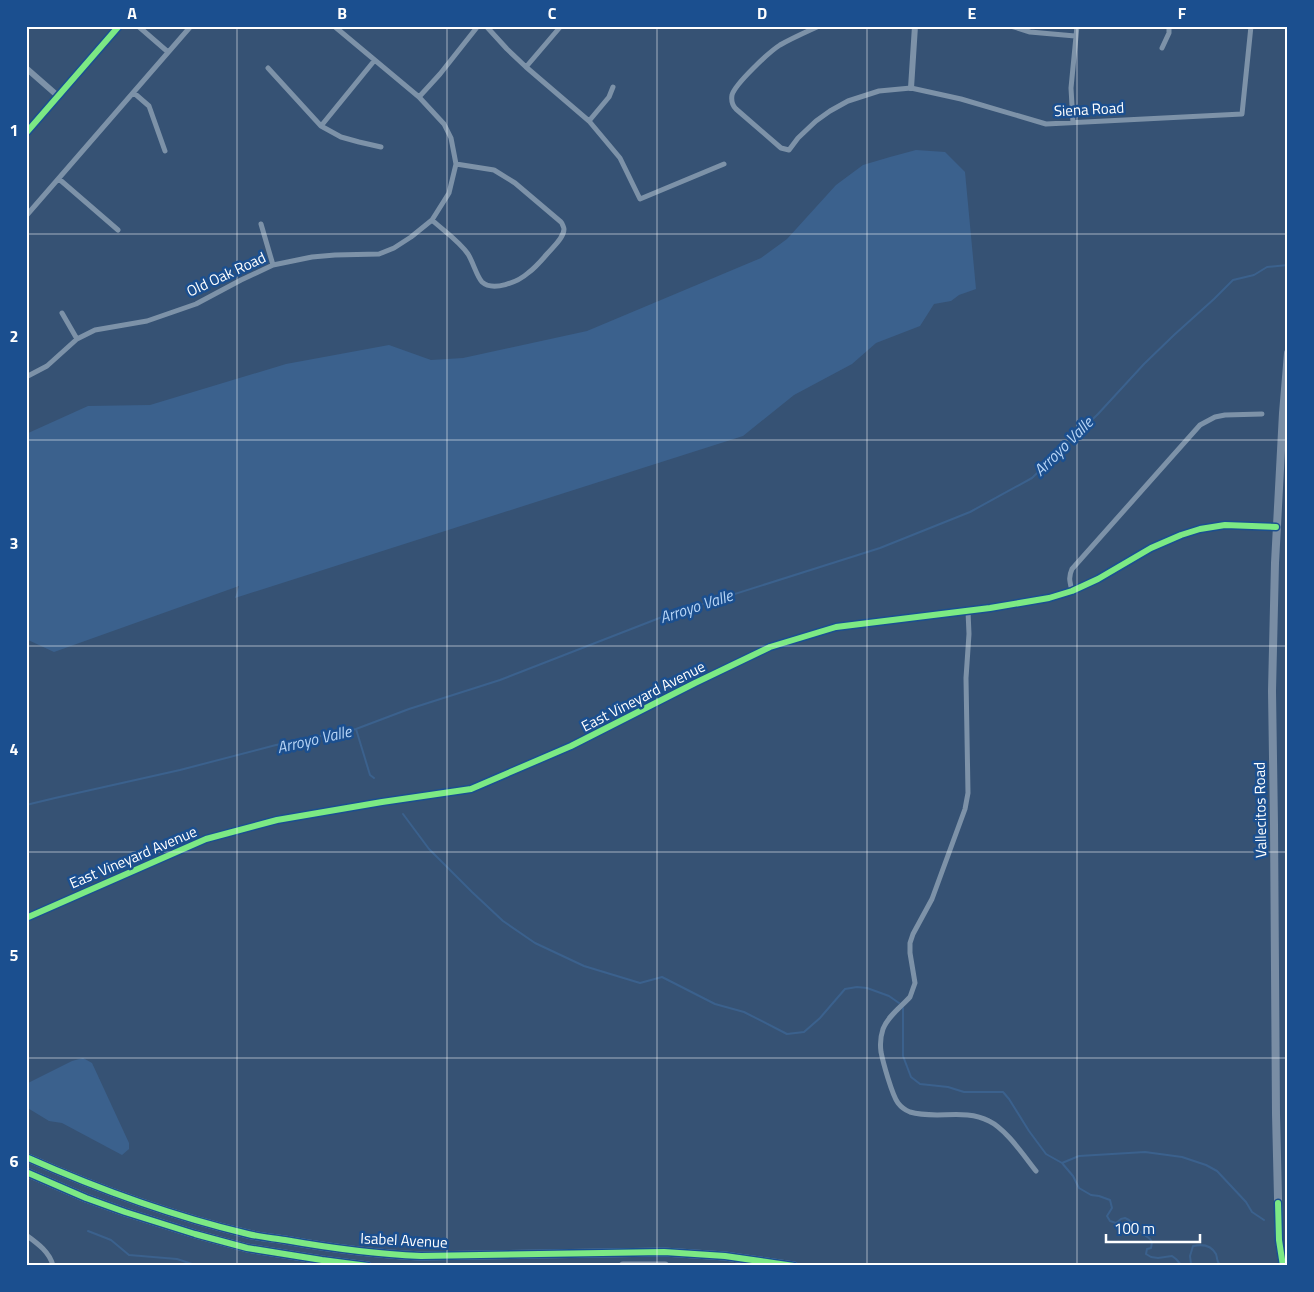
<svg xmlns="http://www.w3.org/2000/svg" width="1314" height="1292" viewBox="0 0 1314 1292" font-family="'Titillium Web',sans-serif">
  <style>
    .water { fill: #3b618d }
    .lines { fill: none; stroke-linecap: round; stroke-linejoin: round }
    .stream { stroke: #3b618d; stroke-width: 2 }
    .minor { stroke: #7d92a8; stroke-width: 5 }
    .tertiary { stroke: #7d92a8; stroke-width: 6 }
    .secondary { stroke: #798da4; stroke-width: 8 }
    .trunk { stroke: #7e90a7; stroke-width: 9 }
    .cycleway-casing { stroke: #1b4f8f; stroke-width: 9 }
    .cycleway { stroke: #7ce984; stroke-width: 6 }
    .grid { fill: none; stroke: #fff; stroke-width: 1; stroke-opacity: 0.55 }
    .labels { text-anchor: middle; dominant-baseline: central; stroke-width: 5; stroke-linejoin: round; paint-order: stroke }
    .street-label { font-size: 15px; fill: #fff; stroke: #1b4f8f }
    .water-label { font-size: 16px; font-style: italic; fill: #b5d3f5; stroke: #1b4f8f }
    .neatline { fill: none; stroke: #fff; stroke-width: 2 }
    .grid-label { font-size: 16px; text-anchor: middle; font-weight: bold; fill: #fff }
  </style>
  <rect width="100%" height="100%" fill="#365274"/>
  <path class="water" d="M916,150l29,2 20,20 11,117 -17,6 -8,6 -17,3 -14,22 -44,17 -24,21 -58,31 -51,41 -508,162 4,-12 -185,66 -28,-13v-205l62,-28 62,-1 136,-41 103,-19 42,15 32,-2 124,-27 174,-73 26,-19 49,-54 27,-20 27,-8z
    M83,1058l9,5 37,80v6l-7,6 -60,-32 -13,-2 -23,-14v-23l46,-23z"/>
  <g class="lines">
    <path class="stream" d="M356,729l14,46 4,3
      M26,805l29,-7 125,-28 96,-25 80,-16 53,-20 91,-29 162,-63 218,-69 90,-36 62,-34 66,-64 46,-50 30,-29 40,-36 19,-19 21,-5 13,-8 21,-2
      M403,814l26,35 43,43 31,29 32,22 49,23 56,17 22,-6 53,27 29,8 43,22 17,-2 16,-14 25,-29 12,-2 10,1 22,8 10,7
      M903,1008v48l8,21 9,7 28,3 16,5h39l6,7 20,32 17,23 16,9 11,13 6,12 12,7 8,1 11,4 2,8 -5,8 3,5 6,2 5,-4 4,-1 4,2 9,10 12,9 2,3 -1,6 -4,1 -1,5 5,3 7,1 14,-2 4,3 6,7
      M1062,1163l17,-7 66,-4 37,5 24,8 11,6 29,31 6,10 12,8
      M88,1231l23,9 18,15 48,4 21,7
      M1190,1266l1,-2 -1,-8 3,-10c9,-2 18,-1 23,8 2,6 0,8 6,12
      M1234,1266h3"/>
    <path class="minor" d="M138,26l30,26
      M486,26l21,23 19,18 63,54 31,37 20,41 84,-35
      M819,26c-13,6 -27,12 -39,19 -11,7 -45,39 -48,50 -1,6 0,10 4,14l45,39 8,2 9,-12 18,-17 14,-10 18,-10 31,-10 32,-3 50,11 85,25 196,-10 9,-88
      M1011,26l19,6 45,4
      M1162,48l7,-15v-7
      M526,67l35,-41
      M268,68l53,58 20,11 18,5 22,5
      M134,93l15,13 16,45
      M419,97l21,-23 38,-48
      M589,121l20,-24 4,-10
      M1073,123l-2,-35 6,-62
      M321,126l53,-65
      M59,179l59,51
      M26,216l165,-190
      M432,220c12,11 27,21 36,34 5,8 9,23 14,28 11,10 36,0 46,-9 7,-5 13,-12 19,-19 5,-6 17,-16 17,-25 0,-1 -2,-6 -3,-7l-46,-39 -21,-13 -38,-6
      M261,224l12,41
      M62,313l15,26
      M26,377l21,-11 30,-27 18,-9 52,-9 49,-17 45,-24 32,-15 39,-8 23,-2 44,-1 15,-6 17,-11 21,-17 17,-27 7,-29 -5,-26 -7,-14 -25,-27 -85,-71
      M1072,591c-2,-9 -4,-13 0,-22l128,-144 15,-8 10,-2 37,-1
      M968,611l1,23 -3,44 2,115 -3,16 -33,90 -19,35 -3,9v10l5,30 -5,14c-9,10 -22,19 -27,32 -2,6 -3,16 -2,23 2,10 11,43 17,51 3,4 7,7 12,9 26,8 54,-4 79,9 17,8 35,35 47,50
      M26,1235c11,8 24,17 27,31"/>
    <path class="tertiary" d="M26,68l32,28
      M911,88l4,-62
      M26,133l93,-107
      M26,918l180,-79 71,-19 105,-18 89,-13 100,-43 124,-63 75,-36 66,-20 154,-19 59,-10 23,-7 26,-12 53,-31 30,-13 19,-6 25,-4 51,2"/>
    <path class="secondary" d="M1283,1266l-4,-26 -3,-126 -2,-290 -2,-133 3,-128 8,-150 5,-60"/>
    <path class="trunk" d="M26,1157c72,32 146,59 222,77 12,3 25,4 37,6 45,8 90,14 136,16l243,-4 61,4 69,10
      M26,1172l60,26 39,14 70,22 52,14 75,12 46,6
      M623,1266h42"/>
    <defs>
      <path id="cycleway" d="M26,133l93,-107
        M26,918l180,-79 71,-19 105,-18 89,-13 100,-43 124,-63 75,-36 66,-20 154,-19 59,-10 23,-7 26,-12 53,-31 30,-13 19,-6 25,-4 51,2
        M26,1157c72,32 146,59 222,77 12,3 25,4 37,6 45,8 90,14 136,16l243,-4 61,4 69,10
        M26,1172l60,26 39,14 70,22 52,14 75,12 46,6
        M1278,1203l1,37 4,26"/>
    </defs>
    <use href="#cycleway" class="cycleway-casing"/>
    <use href="#cycleway" class="cycleway"/>
  </g>
  <path class="grid" d="M237,26v1240M447,26v1240M657,26v1240M867,26v1240M1077,26v1240M26,234h1262M26,440h1262M26,646h1262M26,852h1262M26,1058h1262"/>
  <g class="labels">
    <g class="street-label">
      <text transform="translate(1089 109) rotate(-3)">Siena Road</text>
      <text transform="translate(226 274) rotate(-25)">Old Oak Road</text>
      <text transform="translate(643 696) rotate(-27)">East Vineyard Avenue</text>
      <text transform="translate(1260 810) rotate(-91)">Vallecitos Road</text>
      <text transform="translate(133 857) rotate(-23)">East Vineyard Avenue</text>
      <text transform="translate(404 1240) rotate(3)">Isabel Avenue</text>
    </g>
    <g class="water-label">
      <text transform="translate(1063 446) rotate(-45)">Arroyo Valle</text>
      <text transform="translate(696 606) rotate(-18)">Arroyo Valle</text>
      <text transform="translate(314 739) rotate(-13)">Arroyo Valle</text>
    </g>
  </g>
  <rect width="1314" height="1292" fill="none" stroke="#1b4f8f" stroke-width="55"/>
  <path d="M1106 1234v8h94v-8" fill="none" stroke="#ffffff" stroke-width="2.5"/>
  <text x="1114" y="1234" font-size="15" fill="#ffffff" stroke="#1b4f8f" stroke-width="4" paint-order="stroke">100 m</text>
  <rect x="28" y="28" width="1258" height="1236" class="neatline"/>
  <g class="grid-label">
    <text x="132" y="19">A</text>
    <text x="342" y="19">B</text>
    <text x="552" y="19">C</text>
    <text x="762" y="19">D</text>
    <text x="972" y="19">E</text>
    <text x="1182" y="19">F</text>
    <text x="14" y="136">1</text>
    <text x="14" y="342">2</text>
    <text x="14" y="549">3</text>
    <text x="14" y="755">4</text>
    <text x="14" y="961">5</text>
    <text x="14" y="1167">6</text>
  </g>
</svg>
